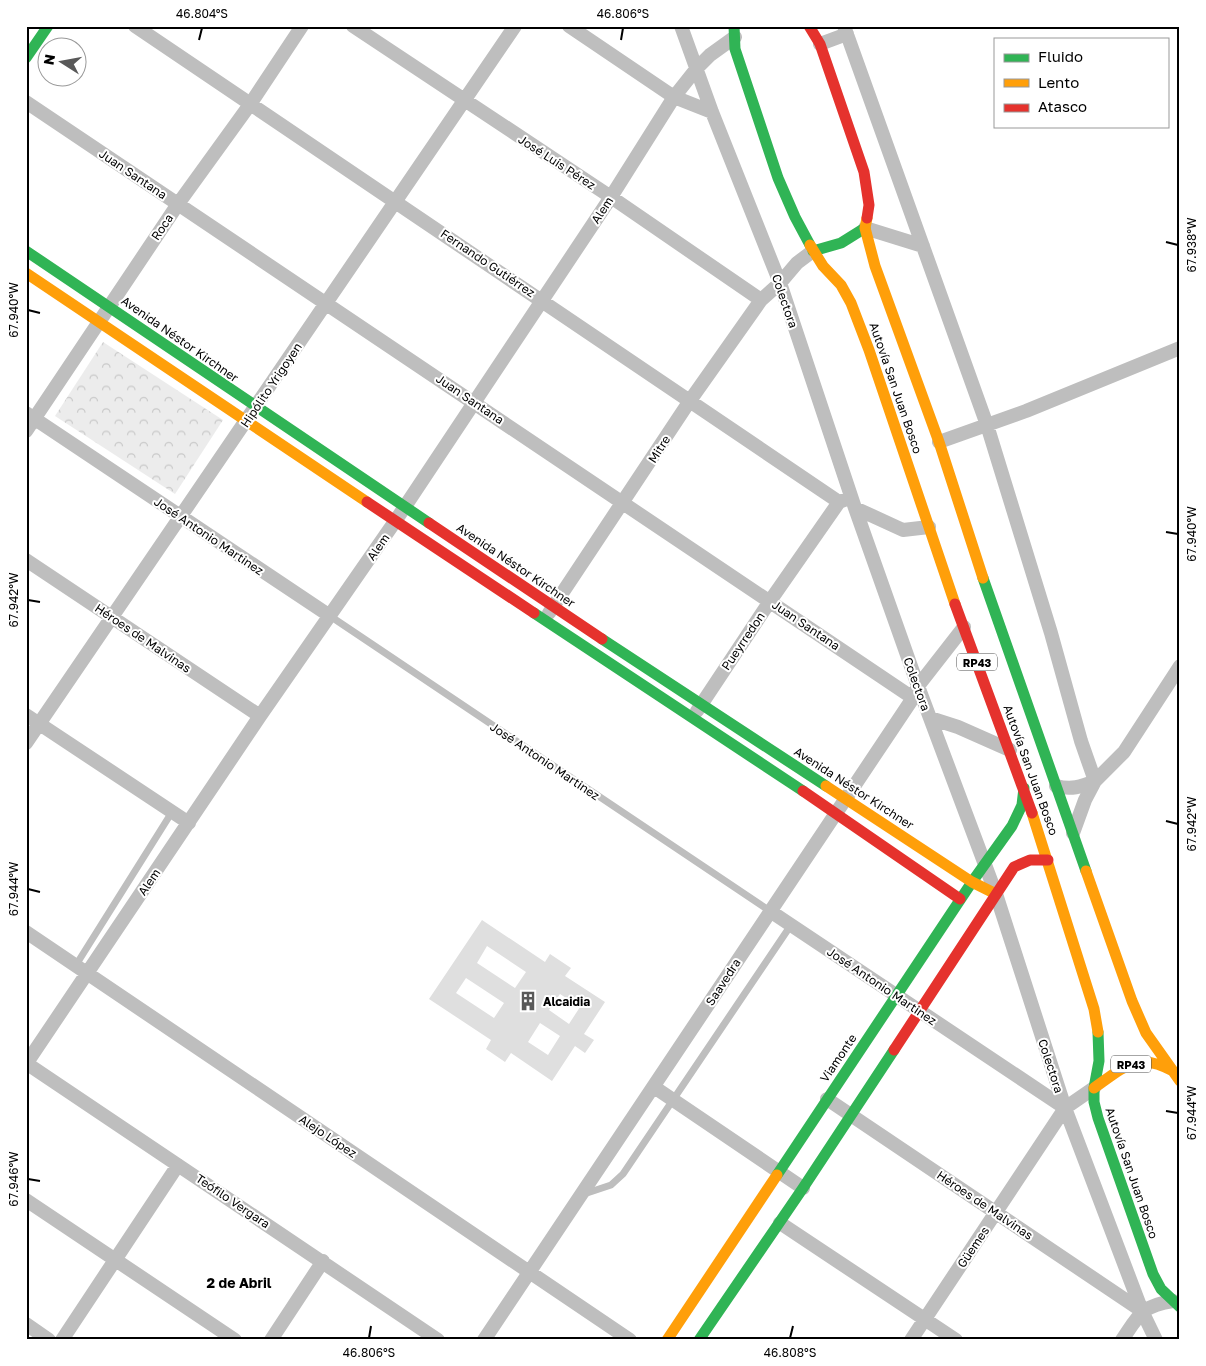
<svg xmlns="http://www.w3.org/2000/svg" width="1206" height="1366" viewBox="0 0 1206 1366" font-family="'Golos Text',sans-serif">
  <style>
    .forest { fill: url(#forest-crowns) }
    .building { fill: #dfdfdf; fill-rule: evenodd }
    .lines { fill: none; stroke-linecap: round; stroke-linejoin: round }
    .lane { stroke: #bebebe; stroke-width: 7 }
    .street { stroke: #bebebe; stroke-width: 14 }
    .fast { stroke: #30b455; stroke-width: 11 }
    .slow { stroke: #ff9f0a; stroke-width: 11 }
    .jam { stroke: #e5322d; stroke-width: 11 }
    .ticks { fill: none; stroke: #000; stroke-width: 2 }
    .labels { text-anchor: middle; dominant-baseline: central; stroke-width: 4; stroke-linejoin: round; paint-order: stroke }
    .shield { fill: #fff; stroke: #4c4c4c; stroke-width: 1 }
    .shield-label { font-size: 11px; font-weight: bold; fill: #000 }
    .street-label { font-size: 12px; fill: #000; stroke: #fff }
    .poi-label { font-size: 12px; font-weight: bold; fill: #000; stroke: #fff; text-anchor: start }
    .neighbourhood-label { font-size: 14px; font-weight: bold; fill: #000; stroke: #fff }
    .neatline { fill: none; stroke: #000; stroke-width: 2 }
    .ticks-label { font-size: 12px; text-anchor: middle; fill: #000 }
  </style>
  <defs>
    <pattern id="forest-crowns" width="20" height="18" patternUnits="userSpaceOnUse" patternTransform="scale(1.25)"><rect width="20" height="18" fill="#ececec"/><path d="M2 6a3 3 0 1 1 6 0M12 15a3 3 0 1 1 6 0" fill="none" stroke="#c9c9c9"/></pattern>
  </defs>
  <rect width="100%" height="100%" fill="#fff"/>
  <path class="forest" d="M103,342l120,78 -48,74 -120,-78z"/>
  <path class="building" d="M482,920l63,42 5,-8 21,14 -6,8 40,26 -21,32 10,6 -9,13 -10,-7 -23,35 -41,-28 -6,9 -19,-13 5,-9 -62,-41zM487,946l39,26 -11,16 -38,-25zM466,978l38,25 -10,15 -38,-25zM560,994l20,13 -11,17 -20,-14zM540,1023l20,13 -12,19 -20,-13z"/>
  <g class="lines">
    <path class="lane" d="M330,616l440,295
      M76,965l96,-153
      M584,1194l27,-9 12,-11 168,-249"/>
    <path class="street" d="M135,26c236,157 468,319 704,476
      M353,26l258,171 150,103
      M569,26l105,71 38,15
      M681,26l31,86 68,171 75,225 63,178 78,208 69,214 77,203 14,29
      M844,26l143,399 64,208 30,108 14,40 29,-29 56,-86
      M820,44l27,-10
      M26,102l887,596
      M865,228l58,18
      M26,413l304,203
      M26,431l152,-227 73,-101 51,-77
      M939,442l87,-31 154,-63
      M855,508l48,22 26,-3
      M26,560l234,156
      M549,613l140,-211 72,-102 19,-17 17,-20 16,-12
      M697,711l73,-110 69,-99 8,-3
      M26,715l163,108
      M930,718l28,9 52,23
      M26,743l489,-717
      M1056,786c15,4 25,1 39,-5l-10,19 -12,33
      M770,911l295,197
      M26,932l604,408
      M26,1063l412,277
      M26,1064l234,-348 136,-196 215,-323 63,-100 23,-29 13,-13 25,-18
      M654,1087l149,101
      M827,1099l315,212
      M26,1200l209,140
      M780,1223l176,117
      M26,1324l23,16
      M62,1340l116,-175
      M271,1340l52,-79
      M484,1340l429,-642 5,-12 46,-59
      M911,1340l154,-232 29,-20
      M1122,1340c17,-25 19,-34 51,-39"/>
    <path class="fast" d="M734,26l1,23 43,129 17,39 15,28
      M26,58l22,-32
      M26,251l403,272
      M813,251l28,-8 24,-15
      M983,578l103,293
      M534,613l269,178
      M602,639l224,147
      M1098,1032l1,29 -5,27v14l4,16 55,156 8,15 19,18
      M777,1175l195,-293 40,-56 10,-21 2,-17
      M699,1340l104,-152 91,-138"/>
    <path class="slow" d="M867,218l-2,10 10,38 64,176 44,136
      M810,245l13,21 18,19 10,18 18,47 86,254
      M26,273l341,229
      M826,786l146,96 24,12
      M1032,813l62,196 4,23
      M1086,871l46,130 14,32 34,48
      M1094,1088c30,-21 43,-37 79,-17
      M667,1340l110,-165"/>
    <path class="jam" d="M809,26l11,18 44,128 5,33 -2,13
      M367,502l167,111
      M429,523l173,116
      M955,604l77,209
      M803,791l157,108
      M894,1050l120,-183 16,-7h18"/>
  </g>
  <path class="ticks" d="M199,40l3,-12M621,40l2,-12M1166,242l12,3M28,310l12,3M1166,532l12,2M28,600l12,2M1166,821l12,3M28,889l12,3M1166,1111l12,2M28,1179l12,2M369,1338l2,-12M790,1338l3,-12"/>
  <defs>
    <symbol id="building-bare" viewBox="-9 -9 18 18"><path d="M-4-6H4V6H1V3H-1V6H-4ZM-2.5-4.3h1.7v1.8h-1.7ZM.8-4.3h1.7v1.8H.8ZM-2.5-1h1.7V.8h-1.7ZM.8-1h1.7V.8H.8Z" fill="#595959" stroke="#fff" stroke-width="2.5" paint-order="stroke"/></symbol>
  </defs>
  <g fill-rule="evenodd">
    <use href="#building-bare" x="514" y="987" width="28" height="28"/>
  </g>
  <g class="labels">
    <g class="shield">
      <rect x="957" y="653.5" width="40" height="17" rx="4"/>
      <rect x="1111" y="1055.5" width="40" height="17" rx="4"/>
    </g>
    <g class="shield-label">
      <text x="977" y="662">RP43</text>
      <text x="1131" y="1064">RP43</text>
    </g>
    <g class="street-label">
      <text transform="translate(557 162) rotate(33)">José Luis Pérez</text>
      <text transform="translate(133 174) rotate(34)">Juan Santana</text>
      <text transform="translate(602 210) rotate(-57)">Alem</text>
      <text transform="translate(162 227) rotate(-56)">Roca</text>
      <text transform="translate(488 263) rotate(34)">Fernando Gutiérrez</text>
      <text transform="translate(785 301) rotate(71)">Colectora</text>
      <text transform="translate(180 339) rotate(35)">Avenida Néstor Kirchner</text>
      <text transform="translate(271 385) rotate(-56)">Hipólito Yrigoyen</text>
      <text transform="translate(896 388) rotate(71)">Autovía San Juan Bosco</text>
      <text transform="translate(470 399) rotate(34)">Juan Santana</text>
      <text transform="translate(659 449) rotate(-57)">Mitre</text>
      <text transform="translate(209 536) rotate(34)">José Antonio Martinez</text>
      <text transform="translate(378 547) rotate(-55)">Alem</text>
      <text transform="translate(516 565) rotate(34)">Avenida Néstor Kirchner</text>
      <text transform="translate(806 625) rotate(34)">Juan Santana</text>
      <text transform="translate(143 638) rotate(34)">Héroes de Malvinas</text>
      <text transform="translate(743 641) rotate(-56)">Pueyrredon</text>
      <text transform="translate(917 684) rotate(70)">Colectora</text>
      <text transform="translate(545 761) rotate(34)">José Antonio Martinez</text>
      <text transform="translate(1031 770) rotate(70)">Autovía San Juan Bosco</text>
      <text transform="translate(854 788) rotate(33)">Avenida Néstor Kirchner</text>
      <text transform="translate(149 882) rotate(-56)">Alem</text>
      <text transform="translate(723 982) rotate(-57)">Saavedra</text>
      <text transform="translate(882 986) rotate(34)">José Antonio Martinez</text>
      <text transform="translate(838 1058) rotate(-56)">Viamonte</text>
      <text transform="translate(1051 1066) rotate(72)">Colectora</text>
      <text transform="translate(328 1136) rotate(34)">Alejo López</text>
      <text transform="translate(1132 1173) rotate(71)">Autovía San Juan Bosco</text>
      <text transform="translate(233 1201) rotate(34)">Teófilo Vergara</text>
      <text transform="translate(985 1205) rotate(34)">Héroes de Malvinas</text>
      <text transform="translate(973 1247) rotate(-56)">Güemes</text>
    </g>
    <g class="poi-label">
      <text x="543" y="1001">Alcaidia</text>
    </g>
    <g class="neighbourhood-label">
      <text x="239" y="1282">2 de Abril</text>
    </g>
  </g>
  <rect width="1206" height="1366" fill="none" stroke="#ffffff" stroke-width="55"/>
  <rect x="994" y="38" width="175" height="90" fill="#ffffff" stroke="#999999"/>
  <rect x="1004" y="54" width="25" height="8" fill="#30b455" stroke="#999999"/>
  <text x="1038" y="62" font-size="15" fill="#000000">Fluido</text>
  <rect x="1004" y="79" width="25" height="8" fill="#ff9f0a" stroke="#999999"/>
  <text x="1038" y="88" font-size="15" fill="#000000">Lento</text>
  <rect x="1004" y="104" width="25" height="8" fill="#e5322d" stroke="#999999"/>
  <text x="1038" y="112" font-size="15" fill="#000000">Atasco</text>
  <g transform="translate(62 62) rotate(281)"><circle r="24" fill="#ffffff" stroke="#999999"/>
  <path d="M0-4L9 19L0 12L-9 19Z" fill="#595959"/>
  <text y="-8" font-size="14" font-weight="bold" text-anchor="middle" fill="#000000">N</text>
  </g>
  <rect x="28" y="28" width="1150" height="1310" class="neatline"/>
  <g class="ticks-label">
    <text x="202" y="18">46.804°S</text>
    <text x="623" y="18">46.806°S</text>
    <text transform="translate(1192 245) rotate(-90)" y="4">67.938°W</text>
    <text transform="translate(14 310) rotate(-90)" y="4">67.940°W</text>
    <text transform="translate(1192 534) rotate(-90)" y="4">67.940°W</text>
    <text transform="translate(14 600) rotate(-90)" y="4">67.942°W</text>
    <text transform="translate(1192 824) rotate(-90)" y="4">67.942°W</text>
    <text transform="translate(14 889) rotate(-90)" y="4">67.944°W</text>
    <text transform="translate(1192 1113) rotate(-90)" y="4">67.944°W</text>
    <text transform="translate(14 1179) rotate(-90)" y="4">67.946°W</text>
    <text x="369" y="1357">46.806°S</text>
    <text x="790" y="1357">46.808°S</text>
  </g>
</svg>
